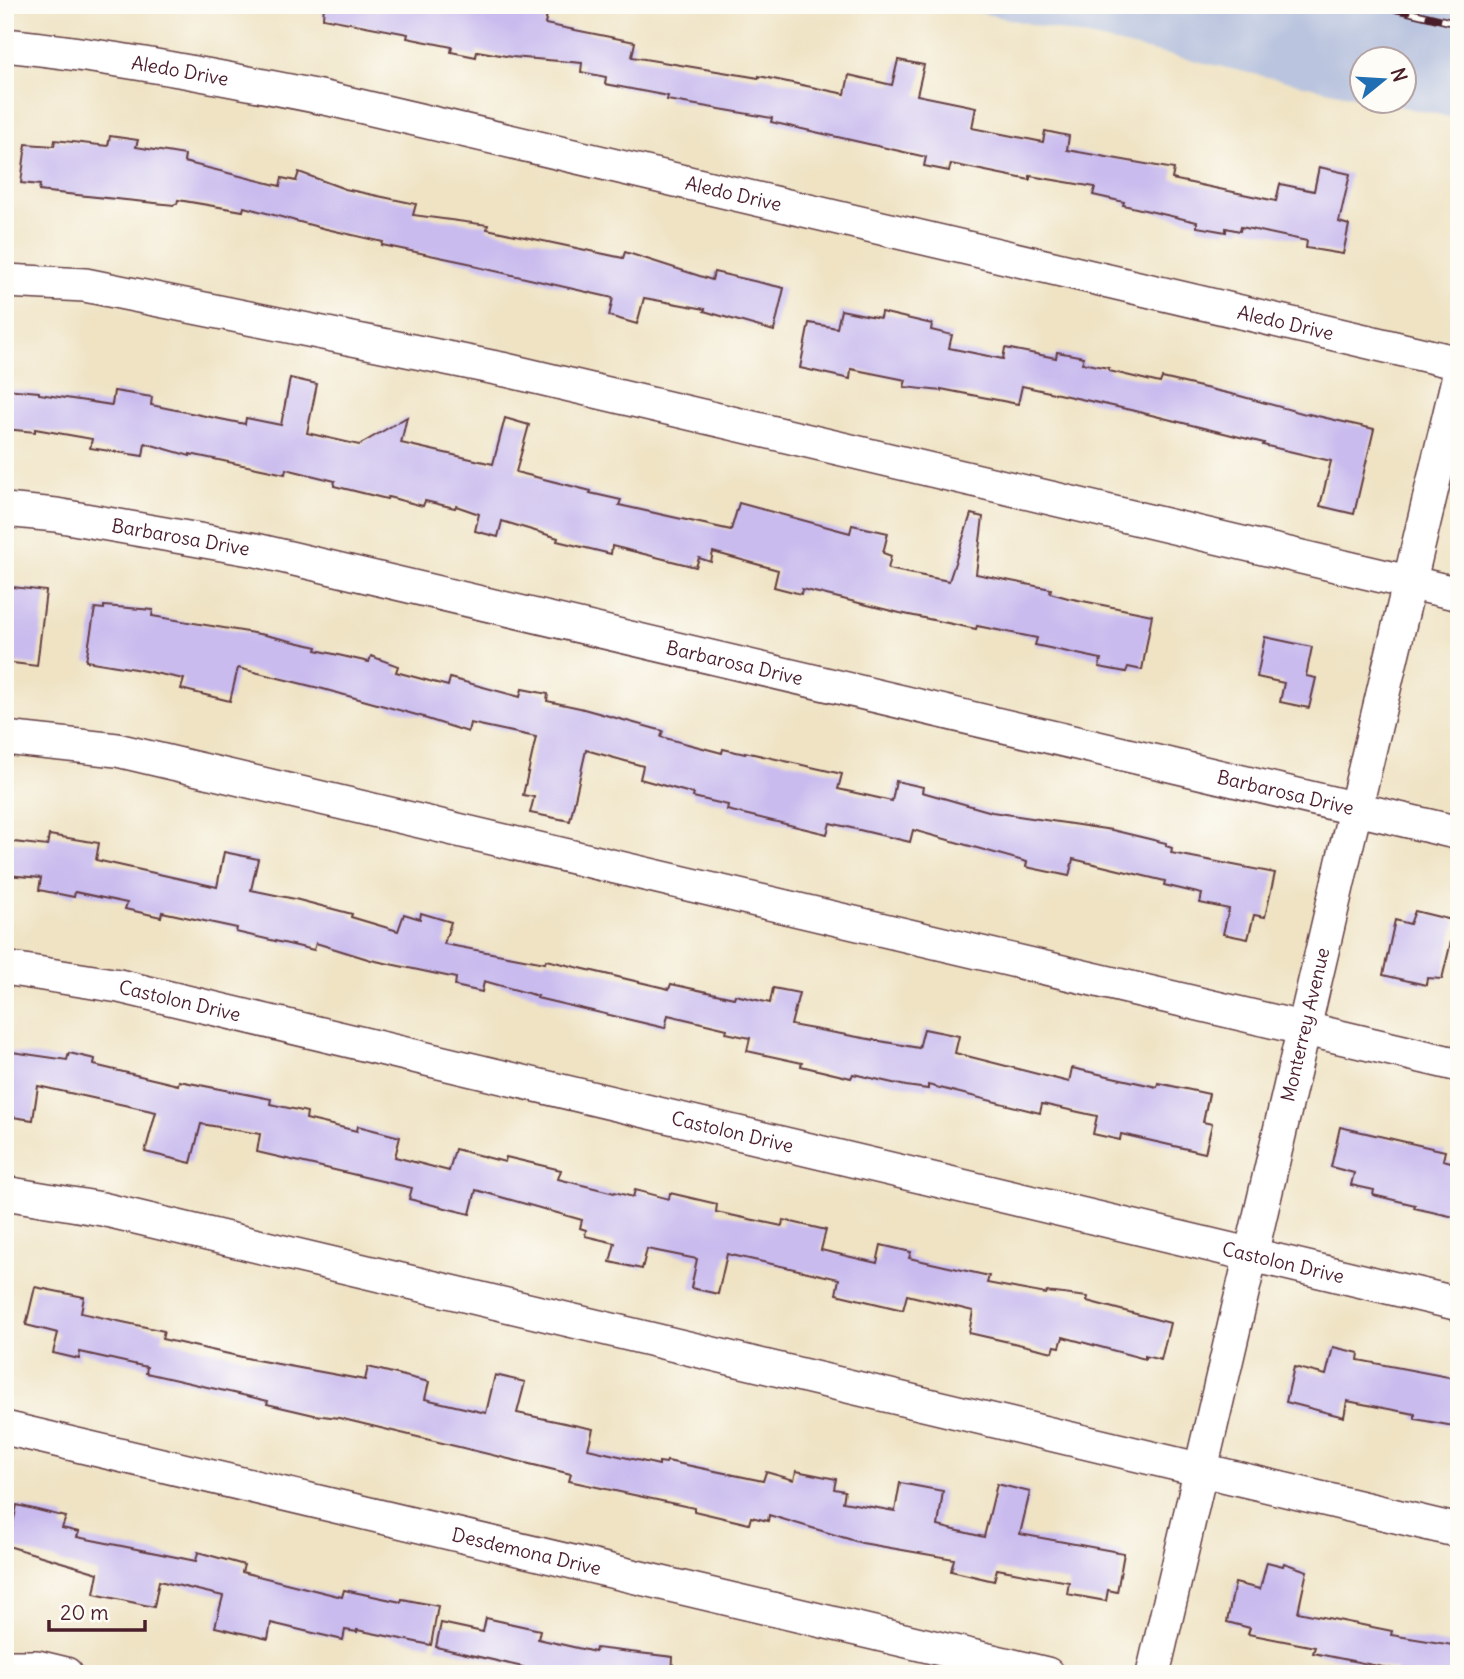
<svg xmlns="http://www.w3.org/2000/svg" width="1464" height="1679" viewBox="0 0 1464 1679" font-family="Delius,sans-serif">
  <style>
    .industrial { fill: #bac4de }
    .building { fill: #c9bbee }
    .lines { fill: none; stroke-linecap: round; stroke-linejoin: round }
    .minor-casing { stroke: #633c42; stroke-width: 36 }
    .minor { stroke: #fff; stroke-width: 33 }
    .rail-casing { stroke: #4a1f2b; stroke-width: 8 }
    .rail { stroke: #fdfcf7; stroke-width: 5; stroke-dasharray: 16; stroke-linecap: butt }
    .labels { text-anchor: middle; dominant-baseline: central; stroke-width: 6; stroke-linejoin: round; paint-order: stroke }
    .street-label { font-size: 19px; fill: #4a1f2b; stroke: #fdfcf7 }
  </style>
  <rect width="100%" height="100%" fill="#fdfcf7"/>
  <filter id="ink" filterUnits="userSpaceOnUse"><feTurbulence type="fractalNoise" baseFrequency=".0143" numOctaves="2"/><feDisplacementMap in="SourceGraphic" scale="14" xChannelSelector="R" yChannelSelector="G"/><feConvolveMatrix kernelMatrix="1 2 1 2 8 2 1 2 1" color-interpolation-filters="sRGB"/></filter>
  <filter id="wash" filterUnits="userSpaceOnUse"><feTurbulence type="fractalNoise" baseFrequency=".00686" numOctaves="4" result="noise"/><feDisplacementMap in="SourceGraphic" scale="28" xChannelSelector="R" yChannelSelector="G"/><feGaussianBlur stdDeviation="1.57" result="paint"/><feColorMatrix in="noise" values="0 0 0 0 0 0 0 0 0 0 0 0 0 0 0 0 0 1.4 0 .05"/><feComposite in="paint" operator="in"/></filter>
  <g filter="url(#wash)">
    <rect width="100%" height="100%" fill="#efe3c4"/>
    <path class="industrial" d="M945,5h514v114l-79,-17h24v-42h-42v38z"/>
    <g id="blocks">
      <path class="building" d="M324,5h225l-4,19 90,18 -3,15 127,21v-2l86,18 4,-19 43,10 6,-25 26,5 -7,30 59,12 -4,21 71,14 2,-11 24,5 -2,14 107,19 -2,10 104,22 4,-17 34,7 5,-24 31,7 -11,48 10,3 -6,29 -37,-6 1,-7 -66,-14 -1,4 -14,-3v4l-29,-5v-5l-74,-17 1,-3 -31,-7 2,-8 -65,-11v4l-79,-16 -2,7 -25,-5 2,-9 -155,-35 1,-4 -105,-18 1,-4 -63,-12 1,-7 -25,-5 1,-9 -70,-6 -35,-6 -1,6 -25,-5 1,-5 -45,-9 1,-4 -85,-16z
        M110,136l28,4 -2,7 49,8 -1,7 96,24 2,-8 14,3 3,-9 46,17 71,15 -3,11 75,10 -1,4 136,29 2,-6 87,28 2,-8 70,16 -10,43 -70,-20 1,-2 -61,-11 -7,26 -28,-8 4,-18 -140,-32v-2l-91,-19 1,-3 -61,-14 -78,-21 -1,4 -65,-11 -1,4h-2l-1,1 -135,-14 1,-6 -19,-2 5,-39 28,2 1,-6 53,6z
        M841,310l39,8 1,-6 51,12 -1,6 21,5 -3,13 54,11 2,-11 51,10 1,-6 27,5 -2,6 27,5v3l51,12 2,-5 78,18 69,19v-1l65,15 -20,85 -34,-8 11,-45 -68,-16 1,-2 -129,-32 -113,-25 -4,18 -77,-15v2l-37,-4 2,-7 -55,-11 -1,10 -50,-11 9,-45 28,5z
        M290,378l27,6 -10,49 52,12 48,-28 -6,26 92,21 12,-46 24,7 -13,47 75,19 -1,2 31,7 -2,5 112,25 8,-27 111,30 2,-8 36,8 -5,20 8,3 -3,13 61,12 22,-67 12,3 -7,57 75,15 -1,4 18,5 84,17 -10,55 -14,-3 -2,5 -27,-5 2,-8 -66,-14 2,-7 -60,-12 -1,3 -76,-16 -98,-24 -1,5 -27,-7 4,-17 -65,-18 -2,10 -12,-4 -3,9 -84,-21 -1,8 -54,-13 1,-3 -56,-17 -4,16 -23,-6 4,-17 -23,-8 -1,2 -30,-7 -2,5 -35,-9 -1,2 -53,-13 1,-5 -49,-12 -1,5 -14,-3 -81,-17v2l-45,-13 -2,13 -53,-8 2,-9 -57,-10v3l-30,-3v-40l34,3v2l73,11 2,-14 38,6 -1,8 94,19 1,-6 35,7z
        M5,586l41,5 -9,75 -32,-4z
        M104,606l49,4 -1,6 113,19 52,12 -1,3 53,12 2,-6 27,10 -2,6 52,14 2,-8 70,19 2,-8 26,5 -1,7 33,7 83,23 -2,6 61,16 1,-4 22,5v-2l97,22 -4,15 54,12 4,-20 27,6 -1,5 70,20 120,18 54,13v3l6,2 -1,5 104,20 -10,44 -11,-2 -6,24 -25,-5 6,-25 -29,-6 2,-9 -38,-9 1,-4 -92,-22 -4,17 -43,-9 1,-5 -114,-32 -3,12 -80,-19 -3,11 -100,-24 1,-5 -35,-8 1,-3 -54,-15 3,-13 -57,-16 -16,71 -40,-8 4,-16 -11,-2 13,-58 -66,-14 -2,9 -44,-14v-1l-101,-28 -85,-21 -8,33 -49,-12 3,-10 -49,-10 -49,-8 9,-53 9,1z
        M1265,637l47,10 -6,29 10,2 -7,30 -29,-6 4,-19 -27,-6z
        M49,835l50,8 -3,17 121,27 7,-35 34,7 -7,31 44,9 57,15 -1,3 47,14 6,-17 16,5 1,-6 30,9 -7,22 101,19 1,-3 123,29 2,-5 63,14 1,-3 35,8 3,-15 26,5 -8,32 128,23 5,-19 35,7 -4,17 114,29 3,-14 85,19 1,-4 51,11 -6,28 9,2 -7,29 -84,-19 -1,6 -27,-6 4,-18 -55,-12 -2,9 -112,-28v4l-22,-3 -53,-12 -2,4 -50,-12 1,-3 -55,-12 3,-13 -24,-5 1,-4 -59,-14 -3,13 -128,-30 1,-2 -54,-15 -2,11 -27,-6 1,-8 -85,-18 -55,-17 -2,7 -78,-18 1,-4 -75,-16 -1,5 -36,-8 2,-6 -52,-11 -1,5 -35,-7 2,-12 -34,-3 1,-7h-3v-27l42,5z
        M1415,911l41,10 -14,58 -15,-1 -1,7 -43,-10 12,-55 15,4z
        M5,1051l62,9 2,-7 26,6 -1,6 84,20 1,-4 92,18 -1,5 37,8 -1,7 51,12 1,-5 42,11 -5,20 54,14 6,-22 50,13 1,-5 55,13 -3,9 56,14 1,-1 18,5 2,-7 34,9 1,-6 47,11 -1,8 66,14 1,-6 43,10 -5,20 56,13 4,-18 30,7 -2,6 80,18 -2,7 59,11 1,-2 41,5 -1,4 83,22 -9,37 -16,-4v3l-82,-22 -3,10 -5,-1 -2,6 -84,-19 4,-22 -66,-16 -4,15 -67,-16 3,-15 -112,-25 -9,40 -27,-6 6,-29 -50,-10 -5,20 -32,-7 5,-19 -30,-7 1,-6 -6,-2 2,-8 -106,-30 -6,24 -37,-9 -24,-6 3,-11 -155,-36 3,-18 -59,-10 -10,39 -46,-11 11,-40 -118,-26 -5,34 -28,-4z
        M1340,1127l105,24 -2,9 16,4v54l-45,-10 1,-3 -42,-10 1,-5 -23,-5 3,-12 -23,-6z
        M35,1287l49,10 -3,16 83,18 -2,8 89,20 114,21 3,-13 61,15 -4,17 61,14 9,-38 30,7 -8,31 76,16 -5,20 71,16v-3l7,1 1,-2 96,20 3,-9 28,8 2,-9 40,8 -2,10 11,2 -2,11 52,9 5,-28 43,8 -5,35 46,11 13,-53 33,8 -10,42 104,19 -7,39 -9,-2 -2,11 -39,-7 2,-12 -72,-13 -3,12 -43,-10 3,-12 -92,-16 -93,-28 -1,6 -17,-4 -2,7 -55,-13v-3l-125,-27 2,-7 -232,-56 -25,-3 -47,-11 1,-3 -122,-28 1,-6 -67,-15 -1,7 -26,-6 5,-20 -32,-8z
        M1333,1347l26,6 -1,7 101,19v48l-44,-8v-5l-68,-13 -3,16 -58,-15 8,-35 32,8z
        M17,1505l49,12 -4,11 17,4 -2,5 119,24 2,-9 46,13 -2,7 100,25 2,-7 57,12 1,-3 36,7 -7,39 -74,-15v2l-12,-2 -2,10 -72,-17 -3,16 -53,-12 8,-31 -64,-15 -5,26 -60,-13 4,-21 -90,-27z
        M1267,1562l16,4 1,-3 23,8 -9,41 94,19 -1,4 68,11v28h-62l1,-4 -85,-17 2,-6 -67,-13 2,-6 -23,-6 8,-39 25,6z
        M486,1618l54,12 -2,9 57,13 1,-4 77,9 -1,17h-150l1,-7 -87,-20 5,-24 42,9z"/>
    </g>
  </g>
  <g filter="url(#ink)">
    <use href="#blocks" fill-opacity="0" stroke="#633c42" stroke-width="2"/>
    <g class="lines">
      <defs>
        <g id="minor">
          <path id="s1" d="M5,45c108,11 214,32 320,53l1134,265"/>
          <path d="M5,281l80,4 421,85 953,224"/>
          <path id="s2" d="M5,510l51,5 200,35 1203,283"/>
          <path d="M5,738l112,12 1342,315"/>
          <path id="s3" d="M5,968l114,18 1340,318"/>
          <path d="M5,1193l97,16 1357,322"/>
          <path id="s4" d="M5,1428l1042,246"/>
          <path d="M5,1667h32l29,7"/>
          <path id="s5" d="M1153,1674l194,-830 112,-469"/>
        </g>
      </defs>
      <use href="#minor" class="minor-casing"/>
      <use href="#minor" class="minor"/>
      <defs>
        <path id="rail" d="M1379,5l80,19"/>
      </defs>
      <use href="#rail" class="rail-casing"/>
      <use href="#rail" class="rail"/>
    </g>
  </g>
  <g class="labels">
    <g class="street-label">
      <text stroke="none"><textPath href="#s1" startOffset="177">Aledo Drive</textPath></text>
      <text stroke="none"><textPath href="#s1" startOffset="744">Aledo Drive</textPath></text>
      <text stroke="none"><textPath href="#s1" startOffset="1311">Aledo Drive</textPath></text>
      <text stroke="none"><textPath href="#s2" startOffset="178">Barbarosa Drive</textPath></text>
      <text stroke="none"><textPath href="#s2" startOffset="746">Barbarosa Drive</textPath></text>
      <text stroke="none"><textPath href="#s2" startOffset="1312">Barbarosa Drive</textPath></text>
      <text stroke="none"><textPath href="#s3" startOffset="178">Castolon Drive</textPath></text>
      <text stroke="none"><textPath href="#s5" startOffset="667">Monterrey Avenue</textPath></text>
      <text stroke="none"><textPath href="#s3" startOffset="746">Castolon Drive</textPath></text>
      <text stroke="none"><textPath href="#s3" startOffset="1312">Castolon Drive</textPath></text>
      <text stroke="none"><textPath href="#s4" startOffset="536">Desdemona Drive</textPath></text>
    </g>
  </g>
  <rect width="1464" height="1679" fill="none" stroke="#fdfcf7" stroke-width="28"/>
  <g transform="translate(1383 80) rotate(72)"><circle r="33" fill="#fdfcf7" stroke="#b5a4a5" stroke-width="2"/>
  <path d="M0-5L12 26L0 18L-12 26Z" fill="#1f6fb2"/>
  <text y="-10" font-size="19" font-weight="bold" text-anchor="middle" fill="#4a1f2b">N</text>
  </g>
  <path d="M49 1620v10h96v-10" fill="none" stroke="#4a1f2b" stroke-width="3.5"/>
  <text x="60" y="1620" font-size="21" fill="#4a1f2b" stroke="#fdfcf7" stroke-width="5" paint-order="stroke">20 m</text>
</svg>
